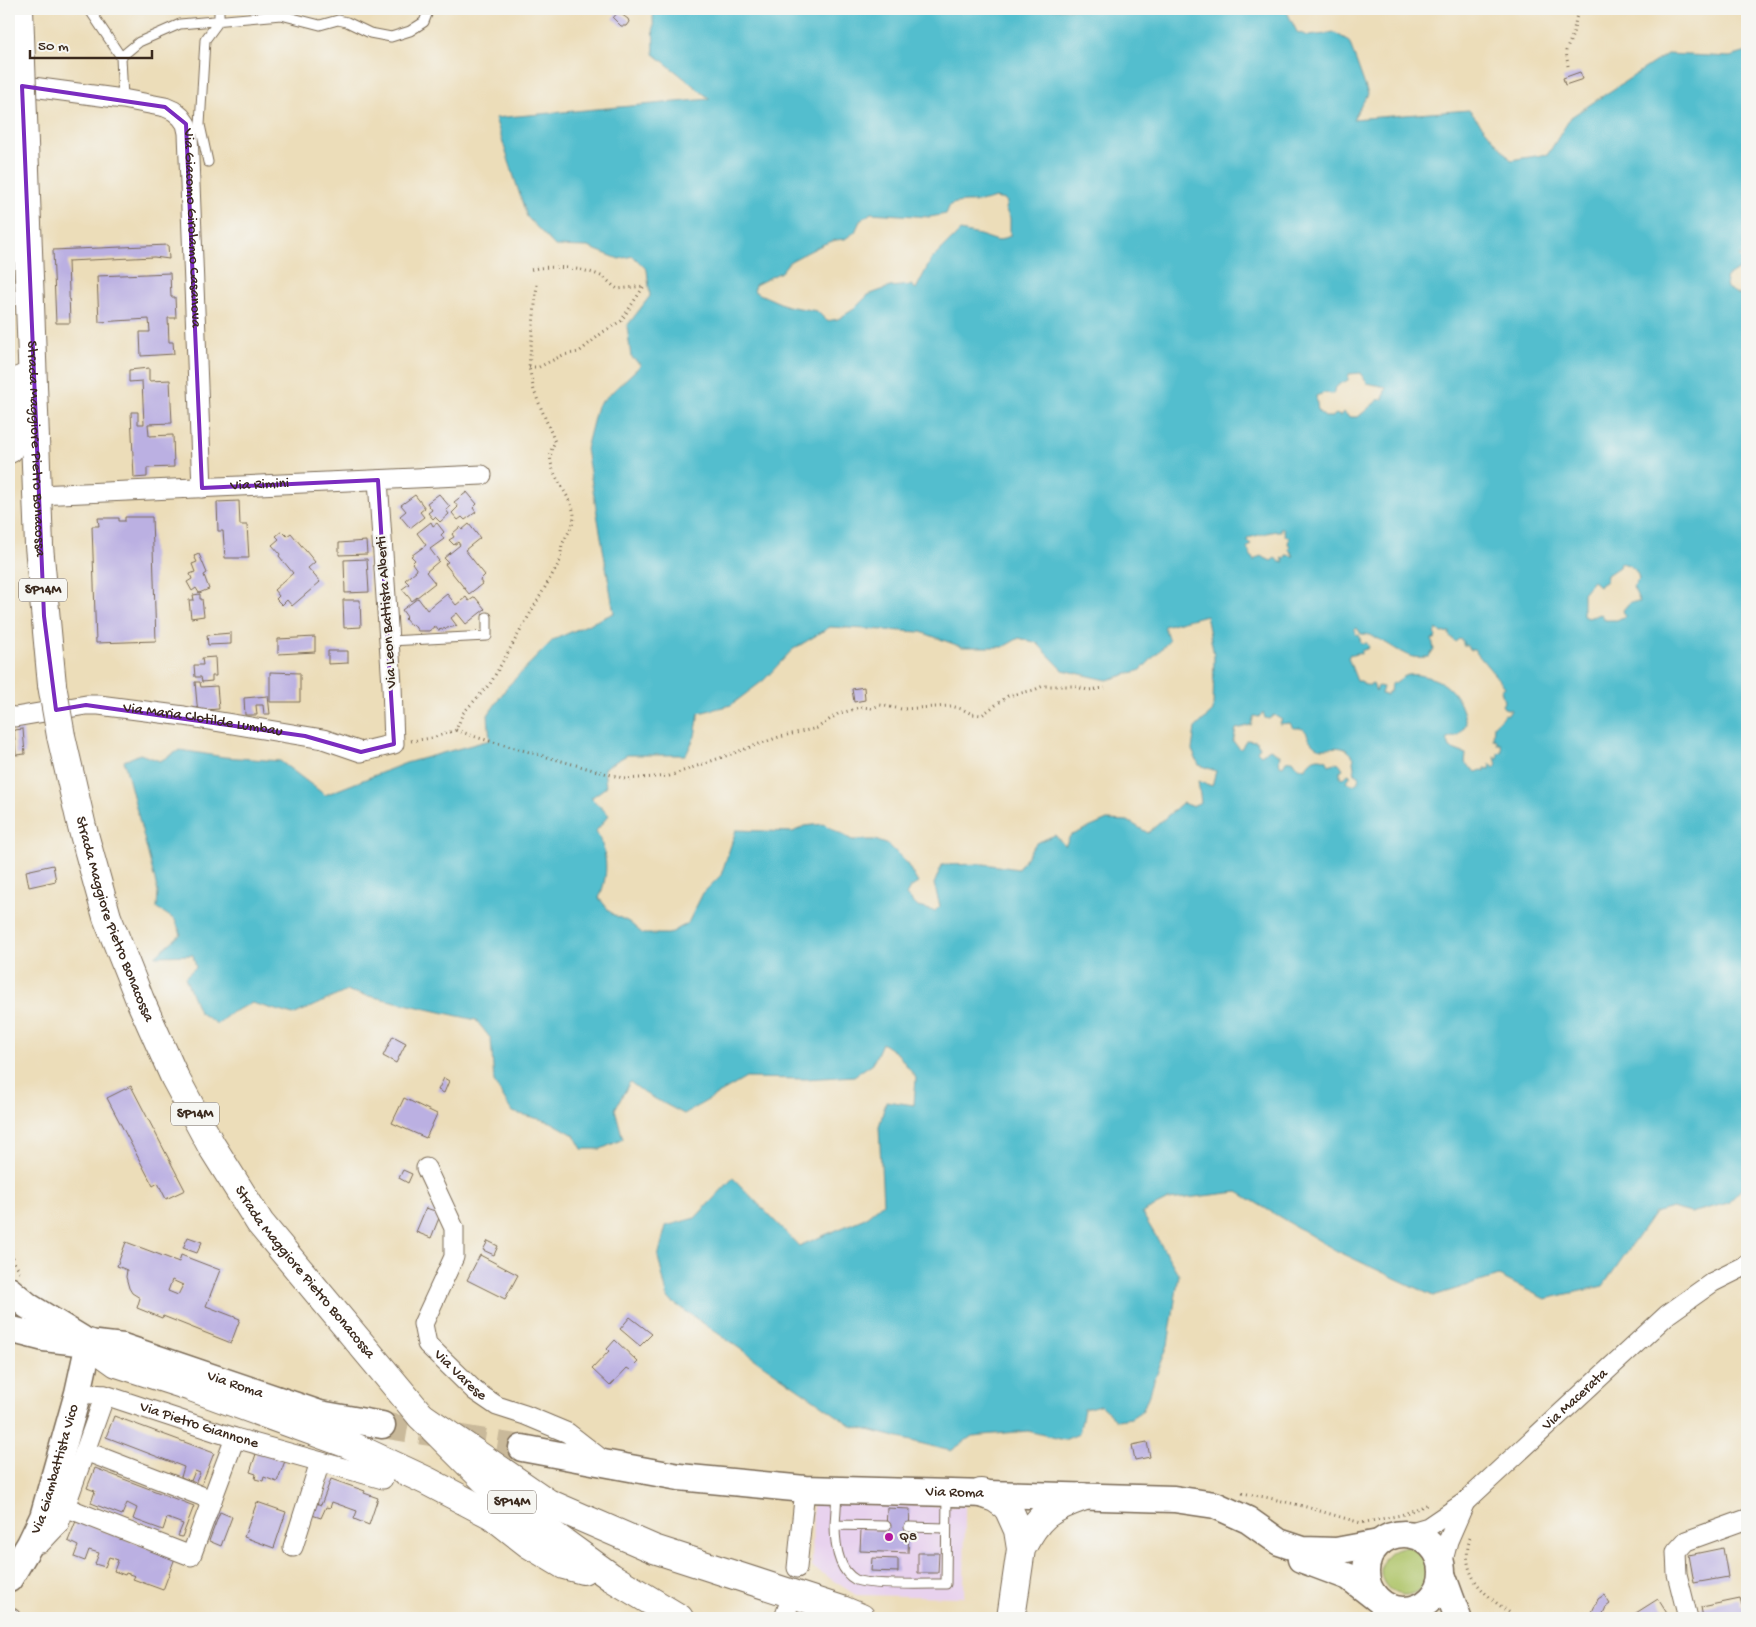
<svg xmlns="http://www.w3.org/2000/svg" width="1756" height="1627" viewBox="0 0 1756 1627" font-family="'Gochi Hand',sans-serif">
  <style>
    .built { fill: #e8d2ee }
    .green { fill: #aec468; stroke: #747743 }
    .water { fill: #53bece; stroke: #477476; fill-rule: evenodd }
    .building { fill: #bbb0e2; fill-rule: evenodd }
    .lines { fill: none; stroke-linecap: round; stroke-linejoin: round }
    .secondary-tunnel { stroke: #c9b99a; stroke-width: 26; stroke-dasharray: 26 13; stroke-linecap: butt }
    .lane-casing { stroke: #796954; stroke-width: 11 }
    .street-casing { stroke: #796954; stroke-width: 21 }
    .secondary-casing { stroke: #796954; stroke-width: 29 }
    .primary-casing { stroke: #796954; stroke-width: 30 }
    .highway-casing { stroke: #796954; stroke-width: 30 }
    .path { stroke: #796954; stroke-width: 3; stroke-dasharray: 1 4; stroke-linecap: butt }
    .lane { stroke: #fff; stroke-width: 9 }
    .street { stroke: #fff; stroke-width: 19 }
    .secondary { stroke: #fff; stroke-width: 26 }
    .primary { stroke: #fff; stroke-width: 28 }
    .highway { stroke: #fff; stroke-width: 28 }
    .primary-bridge-casing { stroke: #796954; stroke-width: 30; stroke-linecap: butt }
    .primary-bridge { stroke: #fff; stroke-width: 28 }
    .marked { fill: none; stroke: #7b2cbf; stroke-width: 4; stroke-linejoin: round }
    .poi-dot { fill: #b5179e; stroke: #f6f6f2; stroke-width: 2 }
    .labels { text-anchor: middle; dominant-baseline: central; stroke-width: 4.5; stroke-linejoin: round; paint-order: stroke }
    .shield { fill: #f6f6f2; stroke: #73675e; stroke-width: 1 }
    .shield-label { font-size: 14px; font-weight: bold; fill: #3b2a1e }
    .street-label { font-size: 15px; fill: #3b2a1e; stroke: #f6f6f2 }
    .poi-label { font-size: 15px; fill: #3b2a1e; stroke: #f6f6f2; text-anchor: start }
  </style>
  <rect width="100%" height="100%" fill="#f6f6f2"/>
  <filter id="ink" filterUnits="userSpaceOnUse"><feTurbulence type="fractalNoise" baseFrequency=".02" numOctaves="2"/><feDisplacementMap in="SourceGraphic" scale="10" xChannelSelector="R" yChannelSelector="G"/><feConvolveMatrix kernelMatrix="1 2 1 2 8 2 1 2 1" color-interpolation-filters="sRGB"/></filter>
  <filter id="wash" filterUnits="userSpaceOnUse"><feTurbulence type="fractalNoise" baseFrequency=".0096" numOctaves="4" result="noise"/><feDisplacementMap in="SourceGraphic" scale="20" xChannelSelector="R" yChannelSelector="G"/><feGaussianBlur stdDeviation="1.12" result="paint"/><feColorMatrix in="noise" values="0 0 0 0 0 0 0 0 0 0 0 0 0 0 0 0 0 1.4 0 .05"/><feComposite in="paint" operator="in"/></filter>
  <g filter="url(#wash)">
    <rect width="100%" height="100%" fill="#ecddb9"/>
    <path class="built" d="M813,1503l152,3 -1,91 -108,-2 -44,-28z"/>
    <path class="green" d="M1381 1571a24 24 0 1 1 48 0a24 24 0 1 1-48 0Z"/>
    <path class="water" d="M644,9h643l-1,1 11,22 11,4 27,-3 14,8 19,53 -15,25 116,-9 42,50 37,-6 23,-37 96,-63 63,3 17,-5v203l-8,1 7,9 -21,13 2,10 12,7 8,1v268l-4,3 1,4 -2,5 5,5 -2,10 2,1v591l-19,20 -37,10 -19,-5 -18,5 -51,73 -58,13 -46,-23 -66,20 -98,-46 -97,-58 -70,8 -26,13 37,62 -11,70 -25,65 -12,8 -14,2 -17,-15 -16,4 -5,25 -15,6 -36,-9 -56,5 -21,15 -99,-25 -184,-127 -10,-42 8,-31 29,-8 38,-40 66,68 66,-28 18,-15 -4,-76 7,-26 28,4 2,-27 -18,-24 -16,-11 -9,20 -19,13 -48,3 -60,-1 -62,36 -38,-20 -16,-12 -15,27 8,30 -22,10h-19l-8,-14 -23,-13 -39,-10 -18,-30 -3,-43 -15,-19 -129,-29 -54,24 -41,-12 -20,9 -15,12 -18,-12 -14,-35 11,-10 -3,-12 -38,1 26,-22 -6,-14 -18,-12 1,-16 -34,-131 16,-7 20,7 20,-11 44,7 56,4 45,34 81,-32 84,-23 -2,-25 19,-28 46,-47 61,-27 -28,-164 11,-43 44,-41 -10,-8 -4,-31 23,-30 -3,-26 -14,-14 -14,3 -31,-12 -33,-1 -28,-29 -32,-99 215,-19 -56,-45 -1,-41zM995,198l10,2 2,2 -2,7 5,9v18l-12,5 -18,-6 -20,-4 -29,29 -15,29 -5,-4 -21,2 -22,8 -14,14 -16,10 -11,2 -10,-10 -30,-5 -32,-14 -1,-4 1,-3 26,-13 8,-10 13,-7 22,-11 12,-4 9,-1 10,-7 5,-11 11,-8 59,4 16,-3 4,-9c14,-6 28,0 45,-7zM1360,373l7,10 19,4 -3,12 -5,1 -20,17h-8l-7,-5 -3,4 -4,-2 -4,3h-7l-7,-6 -2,-15 8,-3 9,1c4,-11 7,-9 15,-14l1,-6zM1280,528h3l2,7 4,3 -1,6 2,2 -2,2 6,8 -8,-1 -1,4 -3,-1 2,4h-4l-5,-4 -4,3 -10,-5 -5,2 -2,3 -7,-13 4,-4 -4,-3 1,-3c8,-2 27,-8 33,-7zM1620,563c10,1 17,6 19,16l-6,8 7,15h-10l-7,8 2,6 -8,4h-12l-4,-6 -13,4 -5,-2v-23l10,-12 6,5 7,-5 1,-6 12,-8zM1206,615l8,40 -1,56 -18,17 -3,22 7,15 17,6 -4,15 -14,-5 3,21 -9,4 -10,-3 -34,30 -20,-12 -21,-1 -37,16 -5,10 -10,-11 -19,8 -18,26 -34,-5 -42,1 -8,19 6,22 -5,5 -17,-4 -12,-12 4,-7 8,-5 -12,-21 -17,-17 -14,-5h-23l-28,-16 -20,2 -11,6 -57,-2 -15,45 -18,18 -15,30 -19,11h-26l-14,-12 -17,-8 -13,-16c10,-23 9,-45 -3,-67l13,-16 -18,-17 15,-11 -2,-19 23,-13h59l9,-19 4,-23 32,-8 33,-25 28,-30 38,-23 91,5 41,15h41l16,-9 18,5 26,27 44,10 34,-10 28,-29 -5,-15zM1357,628l4,6c16,-1 36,19 52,23 5,1 11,0 16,0l5,-7 -2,-11h3l1,-3 -2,-2 3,-5 4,4 9,-1 -1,3 6,7 4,-3 4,2v4h3l4,5h4l31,37 -4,3 3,12 -2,3 2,3 7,2 -3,5 -3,-1 -11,11 -1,14 4,1v4h4l1,7 -4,2v6l-3,-2 2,8 -3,3 -4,-5v6l-5,-1v3l-3,-1 -6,2 -11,-9 1,-9 -16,-6 -3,-9 12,-4 7,-11c-4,-23 -15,-42 -39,-47 -7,-2 -12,-3 -19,-2 -7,2 -11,8 -17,9l-1,8h-2l-1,3 -6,-1 2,-7 -5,-1 -2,5 -3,-7c-5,2 -9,2 -12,-3h-4l-9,-23 2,-4 5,1 1,-2 5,1v-3l8,-3 -2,-5h-6l-2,-8 -4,-1 1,-3 -2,-2zM1263,712l2,6 4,1 5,-4 8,5 -3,4 11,-1 3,5c17,-1 12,7 19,15 11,13 30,-6 42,15l-1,4 2,12 4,1 -1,7 -5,3 -6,-4 4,-6 -3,-1 -4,4 -4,-1v-6l3,-2 -3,-5 -6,-1 -5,2 -2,-5c-11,-5 -17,0 -22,9l-7,-2 -5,-7 -7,1 -3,5 -3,-1 -1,-5 1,-5 -10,-6 -9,6 -4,-4 3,-4 -4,-6 -10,-1 -5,9 -8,-7 3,-13 15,-4 3,-9 5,1z"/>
    <g id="blocks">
      <path class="building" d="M618,12l10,7 1,3 -3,4h-5l-8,-8z
        M1580,72l3,7 -18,6 -2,-7z
        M168,245l1,14 -15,-2 -86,4 2,62h-14l-3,-73z
        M170,273l1,24h4l1,21h-8l1,24h4l1,12 -33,2 -1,-24h10l-1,-13 -50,3 -2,-46z
        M149,368v13l21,-1 2,43 -24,1 1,12 24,-1 1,32 -27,1v9l-13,1 -3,-66h7v12h6l-2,-43 -13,1v-12z
        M467,492l10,12 -4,4 3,4 -11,8 -3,-3 -4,3 -6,-7 6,-6 -4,-5z
        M439,494l11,13 -4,3 3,4 -9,8 -5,-5 -2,2 -5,-6 4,-3 -5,-7z
        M415,495l10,13 -5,4 4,5 -14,11 -10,-12 6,-5 -5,-6z
        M239,501l1,24h7l2,33h-24l-2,-27h-5l-1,-29z
        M125,517h27l4,124 -60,2 -4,-117h7l-1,-8h21v3h6z
        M431,522l2,4 4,-3 7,9 -3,3 3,4 -14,10 9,12 -13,11 9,11 -23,18 -10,-12 7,-5 -4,-4 12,-10 -5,-7 3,-3 -4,-4 15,-11 -9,-12z
        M469,524l11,14 -15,12 20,25 -5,5 2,4 -13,10 -24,-30 3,-2 -4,-4 16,-13 -2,-3 -4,3 -5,-5 5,-3 -2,-3 8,-7 2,3z
        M282,531l5,5 4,-3 24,29 -7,6 12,14 -28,24 -5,-6 -5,5 -6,-6 3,-3 -5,-6 19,-17 -14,-17 1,-2 -8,-9 7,-6 -3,-3z
        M366,541l1,13 -28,1v-12z
        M199,554l8,19 -3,2 5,14 -10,4 -3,-5 -4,3 -5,-9 5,-3 -2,-5 5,-2 -3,-8 5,-2 -3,-6z
        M367,559l2,33 -24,1 -1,-33z
        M200,594v5h2l2,17 -13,2 -2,-18h5l-1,-5z
        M447,594l9,11 10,-8 3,4 6,-4 10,12 -19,15 -9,-11 -6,5 6,8 -19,4 -3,-4 -6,5h-11l-5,-7 -2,2 -6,-7 2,-2 -5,-7 16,-12 9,12z
        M343,600h17l1,27 -17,1z
        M231,633v11l-23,1 -1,-10z
        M315,637v15l-37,2v-15z
        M328,651h20v12l-20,1z
        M215,657l1,19h-4v5l-10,1 -1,-5h-6l-1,-12h9l-1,-7z
        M270,672l30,1v29h-30z
        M195,682h5l1,5 16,-1 2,23 -15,1 -6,5z
        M864,687l1,13 -11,2 -2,-13z
        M268,696l2,18h-6l-1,-9h-7l1,10h-12l-1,-17z
        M23,729l2,25 -9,1 -2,-25z
        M53,865l3,16 -27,6 -3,-16z
        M393,1036l13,7 -10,20 -13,-7z
        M444,1078l5,3 -5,12 -6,-3z
        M131,1086l54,104 -19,9 -8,-16 -5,3 -46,-88z
        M404,1098l33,16 -11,24 -34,-15z
        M403,1170l9,4 -4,9 -9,-5z
        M426,1208l15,5 -10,25 -15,-6z
        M188,1237l14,5 -5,11 -14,-5z
        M488,1241l10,5 -4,9 -11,-5z
        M126,1242l53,20 2,-7 39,15 -14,36 34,13 -9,24 -68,-27 -1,2 -25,-10 3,-10 -8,-5 -3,-5 -3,-11 1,-7 -10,-4zM172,1280l11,5 -5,10 -10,-4z
        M480,1255l38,20 -13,24 -38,-19z
        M630,1317l22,17 -12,12 -20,-17z
        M615,1340l23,22 -8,8 -3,-2 -17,18 -18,-17 17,-18 -2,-2z
        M114,1416l100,37 -13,33 -6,-2 5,-11 -5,-2 -4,10 -10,-4 3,-10 -78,-30z
        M1147,1442l3,15 -15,3 -3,-15z
        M257,1451l28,10 -8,21 -13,-5 -1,4 -8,-2 1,-5 -6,-2z
        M95,1468l99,38 -12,31 -4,-1 5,-12 -16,-6 -4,12 -30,-11 4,-11 -10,-5 -5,12 -31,-12 4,-12 -8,-3z
        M331,1479l34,12 -1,2 14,5 -9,27 -15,-6 3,-8 -25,-9 -2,6 -4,-1 -5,11 -9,-3 4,-12 5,2z
        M257,1502l29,10 -12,36 -30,-11z
        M887,1508l23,1 -2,44 -48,-2 1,-21 25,1z
        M220,1512l12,5 -11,29 -12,-5z
        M76,1521l99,37 -12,32 -30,-11 2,-3 -9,-3 -1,2 -11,-4 4,-11 -9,-3 -4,10 -10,-3 4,-11 -10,-3 -4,11 -11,-4 4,-11 -10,-5z
        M1723,1548l5,29 -34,6 -5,-28z
        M918,1553h21l-1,20h-20z
        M872,1558l26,1v13l-27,-1z
        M1604,1595l6,9 -4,3 -5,11h-11l8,-19z
        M1658,1599l10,16 -3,2v1h-37z
        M1740,1599l2,7 5,-1v13h-44l-2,-11z"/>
    </g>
  </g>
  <g filter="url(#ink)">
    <use href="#blocks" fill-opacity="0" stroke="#796954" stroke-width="1"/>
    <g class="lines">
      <path class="secondary-tunnel" d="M382,1425l140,23"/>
      <defs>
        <path id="lane" d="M89,9l32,48 2,42
          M121,57l18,-15 41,-18 101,-9 39,10 18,-5 9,2 23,11 21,4 19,-6 14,-9 5,-13
          M208,162l-8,-37 5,-85 14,-19v-12
          M389,641l98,-5v-19
          M837,1493l-2,32 51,1
          M835,1525c0,18 2,45 21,55 15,6 71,4 90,4l1,-90
          M909,1527l37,1"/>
        <g id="street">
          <path id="s1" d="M10,84l113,15 42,8 9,4 7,6 5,7 2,9 14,355"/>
          <path id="s2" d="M38,495l444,-20"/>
          <path id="s3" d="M9,716l6,1 71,-12h13l85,11 139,23 38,13 33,-8 -2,-59 -14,-205"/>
          <path id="s4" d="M426,1168l28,60v29l-31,67 4,20 48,47 22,15 28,9 43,18 36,28"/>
          <path id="s5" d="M78,1393l27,2 130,43 148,41"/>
          <path d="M85,1451l127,49"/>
          <path d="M65,1507l126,49 44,-118"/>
          <path id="s6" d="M1404,1534l24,-7 37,-25 203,-188 45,-32 34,-17"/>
          <path d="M30,1544l11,-1 18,-19 46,-129"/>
          <path d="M293,1547l27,-85"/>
          <path d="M1442,1564l6,-23 17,-39"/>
          <path d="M797,1568l8,-79"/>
          <path d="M9,1617l2,1"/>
          <path d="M784,1618l4,-11"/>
          <path d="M1688,1618l-11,-44 -1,-22 10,-11 61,-22"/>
        </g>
        <g id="secondary">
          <path d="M9,1290l19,16 54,33"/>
          <path id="s7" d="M9,1329l35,9 79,9 197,67 62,11"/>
          <path id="s8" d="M522,1448l157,29 126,12 369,10 41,6 33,15 31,22 24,8 33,1 43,-8"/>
          <circle cx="1404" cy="1572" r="38"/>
          <path d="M1301,1559l48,18 27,21"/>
          <path d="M1443,1577l15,41"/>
          <path id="s9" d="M9,1579l21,-35 13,-27 35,-124 11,-50"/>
        </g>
        <g id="primary">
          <path id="s10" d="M25,170l14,376 13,139"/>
          <path d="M9,449l14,-70"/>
          <path id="s11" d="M61,736l21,91 25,90 33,83 35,78 36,67 49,78 161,193 63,63 54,45 73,53 68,41"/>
          <path d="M89,1343l28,20 74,24 157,57 79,37 65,34 37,29 35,21 19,5"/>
        </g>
        <path id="highway" d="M421,1416l127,87 106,46 188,61 19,8
          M981,1493l14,5 10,7 4,5 9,20 3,19 -10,69
          M1021,1549c17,-33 27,-40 61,-52"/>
      </defs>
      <use href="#lane" class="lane-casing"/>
      <use href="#street" class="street-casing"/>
      <use href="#secondary" class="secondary-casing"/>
      <use href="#primary" class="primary-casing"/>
      <use href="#highway" class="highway-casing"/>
      <path class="path" d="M1568,66l-2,-15 7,-17 5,-25
        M529,367h10l24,-12 16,-3 24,-20 18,-11 23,-35 -26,3c-6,-3 -10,-9 -15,-12 -17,-9 -55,-13 -73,-7
        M456,730l23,8 147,41 43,-3 110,-39 38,-9 21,-14 24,-7 10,1 8,-3 21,4 50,-3 11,3 10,5 10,1 26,-19 26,-6 9,-4h30l15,4 17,-2
        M411,741l21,-3 24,-8 7,-17 27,-29 70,-123c1,-5 1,-11 2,-16 5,-12 15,-22 11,-35 -6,-22 -33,-44 -18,-68l-21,-51 -5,-24 8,-83
        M9,1243l5,19 6,10
        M1242,1493l23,4 38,9 58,17 40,-8 28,-11
        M1470,1538c-12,40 19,60 47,80"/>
      <use href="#lane" class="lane"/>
      <use href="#street" class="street"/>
      <use href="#secondary" class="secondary"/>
      <use href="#primary" class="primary"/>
      <use href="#highway" class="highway"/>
      <defs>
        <path id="primary-bridge" d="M19,9l6,161
          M52,685l9,51"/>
      </defs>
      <use href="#primary-bridge" class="primary-bridge-casing"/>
      <use href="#primary-bridge" class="primary-bridge"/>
    </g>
  </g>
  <path class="marked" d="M22,86l143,21 21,17 16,364 176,-8 16,264 -33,8 -56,-16 -219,-31 -30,5 -12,-94z"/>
  <circle class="poi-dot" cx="889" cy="1537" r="5"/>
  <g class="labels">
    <g class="shield">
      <rect x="19" y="578.5" width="48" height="23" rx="4"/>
      <rect x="171" y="1102.5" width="48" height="23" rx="4"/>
      <rect x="488" y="1490.5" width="48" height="23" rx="4"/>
    </g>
    <g class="shield-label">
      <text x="43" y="590">SP14M</text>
      <text x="195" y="1114">SP14M</text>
      <text x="512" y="1502">SP14M</text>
    </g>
    <g class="street-label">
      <text stroke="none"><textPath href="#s1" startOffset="289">Via Giacomo Girolamo Casanova</textPath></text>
      <text stroke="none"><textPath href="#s10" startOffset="279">Strada Maggiore Pietro Bonacossa</textPath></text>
      <text stroke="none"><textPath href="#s2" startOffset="222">Via Rimini</textPath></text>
      <text transform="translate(387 612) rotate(-94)">Via Leon Battista Alberti</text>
      <text stroke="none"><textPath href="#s3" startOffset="196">Via Maria Clotilde Lumbau</textPath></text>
      <text stroke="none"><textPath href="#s11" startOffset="191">Strada Maggiore Pietro Bonacossa</textPath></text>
      <text stroke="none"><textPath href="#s11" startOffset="596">Strada Maggiore Pietro Bonacossa</textPath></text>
      <text stroke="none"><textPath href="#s4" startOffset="235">Via Varese</textPath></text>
      <text stroke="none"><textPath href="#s7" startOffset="234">Via Roma</textPath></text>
      <text stroke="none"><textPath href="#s6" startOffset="220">Via Macerata</textPath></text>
      <text stroke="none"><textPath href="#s5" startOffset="126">Via Pietro Giannone</textPath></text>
      <text stroke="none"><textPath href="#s9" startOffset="120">Via Giambattista Vico</textPath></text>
      <text stroke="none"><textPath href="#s8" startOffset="436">Via Roma</textPath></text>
    </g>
    <g class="poi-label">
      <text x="899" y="1537">Q8</text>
    </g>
  </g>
  <rect width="1756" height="1627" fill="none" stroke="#f6f6f2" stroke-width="30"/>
  <path d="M30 50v8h122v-8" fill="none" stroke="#3b2a1e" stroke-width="2.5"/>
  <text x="38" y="50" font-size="15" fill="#3b2a1e" stroke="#f6f6f2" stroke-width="4" paint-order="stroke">50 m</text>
</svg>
